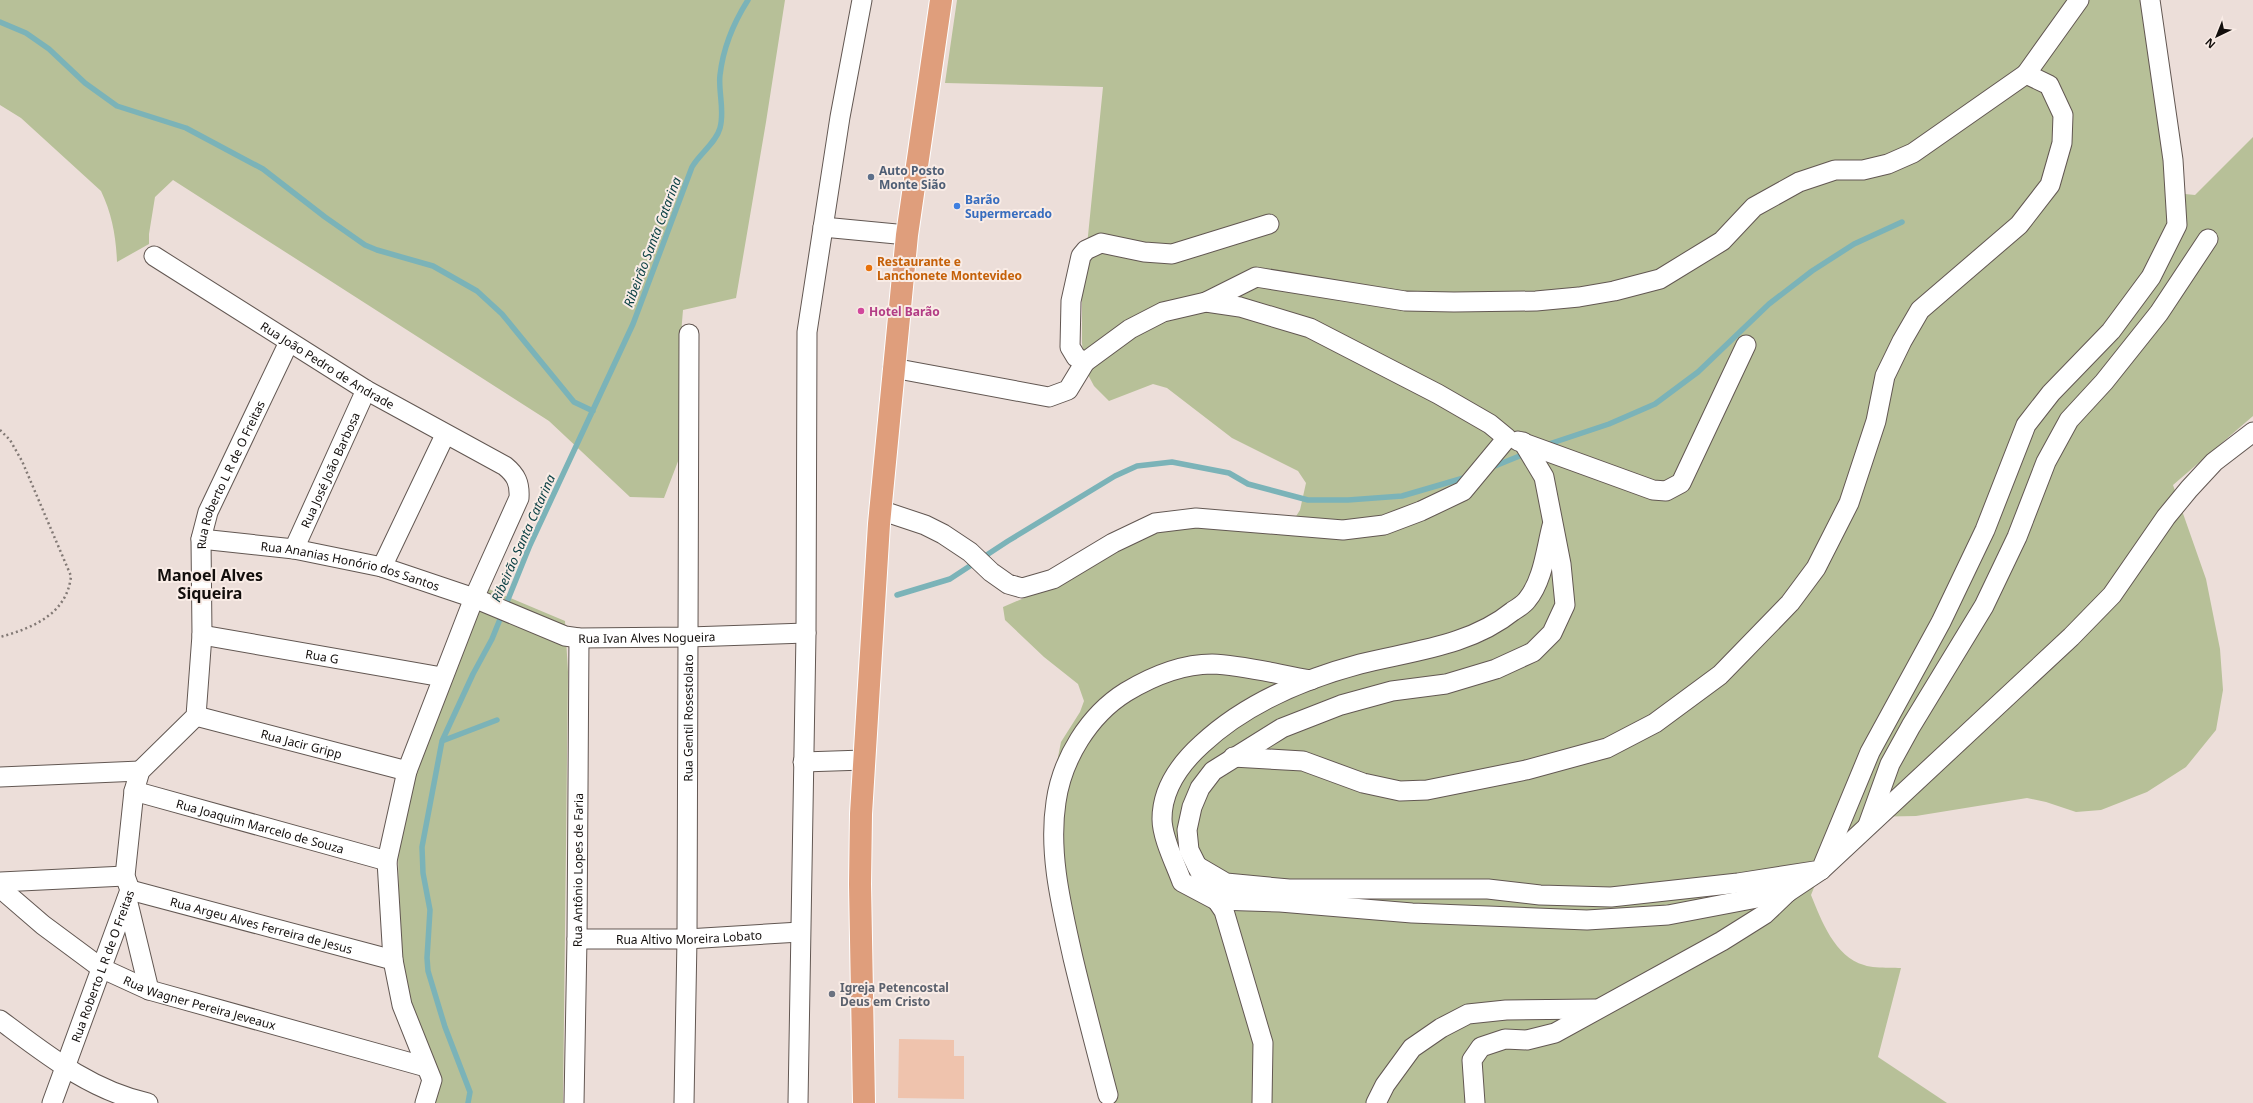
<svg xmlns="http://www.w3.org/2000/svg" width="2253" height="1103" viewBox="0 0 2253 1103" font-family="'Noto Sans',sans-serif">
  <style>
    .green { fill: #b7c098 }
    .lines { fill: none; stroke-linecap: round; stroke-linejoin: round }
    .stream { stroke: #7bb3b8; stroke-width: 5.5 }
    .building { fill: #efc3ad }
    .minor-casing { stroke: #625752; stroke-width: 21 }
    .trunk-casing { stroke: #fff; stroke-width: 24 }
    .path { stroke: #827975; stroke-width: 2.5; stroke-dasharray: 2 3; stroke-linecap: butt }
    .minor { stroke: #fff; stroke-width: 19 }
    .trunk { stroke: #df9e7c; stroke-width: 22 }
    .service-dot { fill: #5c6f8a; stroke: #f9ece6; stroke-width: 1.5 }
    .shop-dot { fill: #3f7fe0; stroke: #f9ece6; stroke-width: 1.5 }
    .food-dot { fill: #e8710a; stroke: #f9ece6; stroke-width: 1.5 }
    .hotel-dot { fill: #d1479c; stroke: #f9ece6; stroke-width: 1.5 }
    .worship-dot { fill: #6b7280; stroke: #f9ece6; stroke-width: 1.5 }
    .labels { text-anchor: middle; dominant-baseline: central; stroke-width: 4; stroke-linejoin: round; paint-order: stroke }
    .service-label { font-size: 12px; font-weight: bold; fill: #4e5e75; stroke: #f9ece6; text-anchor: start }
    .shop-label { font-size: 12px; font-weight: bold; fill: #366cbe; stroke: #f9ece6; text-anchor: start }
    .food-label { font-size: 12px; font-weight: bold; fill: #c56008; stroke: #f9ece6; text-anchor: start }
    .hotel-label { font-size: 12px; font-weight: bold; fill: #b23c85; stroke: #f9ece6; text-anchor: start }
    .street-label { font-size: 12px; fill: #120e0c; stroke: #f9ece6 }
    .worship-label { font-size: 12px; font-weight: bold; fill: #5b616d; stroke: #f9ece6; text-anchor: start }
    .water-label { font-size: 13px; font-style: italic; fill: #093f43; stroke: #f9ece6 }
    .district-label { font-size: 16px; font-weight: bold; fill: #120e0c; stroke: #f9ece6 }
  </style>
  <rect width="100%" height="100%" fill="#ecded9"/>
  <path class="green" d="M0,0h785l-19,122 -30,176 -53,12 -2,24 4,109 -21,55 -34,-1 -81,-76 -376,-241 -18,17 -6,37v10l-32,18c-1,-26 -5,-48 -16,-71l-80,-73 -21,-13z
    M957,0h1193l27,187 8,7 10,1 58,-58v279l-80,69 33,94 14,70 3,41 -7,40 -30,37 -39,25 -46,18 -25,2 -30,-10 -19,-4 -111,18 -52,1 -39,43 -14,35c10,25 24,62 53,70 11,4 26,2 37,3l-23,89 69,46h-836l-47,-172 -15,-129 12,-60 19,-30 4,-11 -6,-17 -34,-27 -39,-37 -2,-13 42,-18 97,-54 52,-11 99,-3 7,-11 6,-27 -8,-12 -66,-33 -65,-50 -14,-4 -44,17 -15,-15 -9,-17 -3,-26v-48l21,-208 -158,-4z
    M484,587l81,34 3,51 -5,431h-133l-26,-118 -5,-50 -1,-91 8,-53z"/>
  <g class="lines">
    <path class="stream" d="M0,22l26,11 23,16 36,34 32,23 69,22 77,41 62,48 40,28 12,5 56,16 44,25 25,23 72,88 19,9
      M1546,445l63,-21 46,-20 43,-32 71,-68 43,-33 42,-27 48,-22
      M1490,468l37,-15
      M897,595l53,-16 58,-38 107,-65 22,-10 35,-4 57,11 19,11 60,16h40l54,-4 65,-19
      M442,741l55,-21
      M468,1103l2,-11 -25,-65 -17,-56 -1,-13 3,-48 -7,-37 -1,-26 20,-106 31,-67 19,-35 38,-94 103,-221 59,-157c8,-14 24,-24 28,-39 5,-18 -2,-36 0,-53 3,-26 14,-53 28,-75"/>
  </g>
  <path class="building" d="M899,1039l55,1v16h10v43l-66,-1z"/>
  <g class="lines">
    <defs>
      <g id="minor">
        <path d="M2026,74l53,-74"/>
        <path d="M823,227l84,8"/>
        <path id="s1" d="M154,256l212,134 139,76c11,9 15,17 14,32l-45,100 -67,173 -20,90 6,99 9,45 30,75 -7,23"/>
        <path d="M1206,302l50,-25 149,24 49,1 82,-1 43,-4 35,-6 46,-12 62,-38 32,-34 45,-25 36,-12h28l25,-6 25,-11 113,-79 23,11 14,30 -1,28 -12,42 -31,40 -99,85 -18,31 -17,35 -9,45 -27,82 -33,65 -26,35 -70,72 -65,48 -48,25 -81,22 -99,20 -27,1 -37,-8 -60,-22 -70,-4"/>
        <path d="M893,368l156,29 19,-7 17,-28"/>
        <path d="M1518,441l135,49 13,1 15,-8 65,-138"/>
        <path d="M880,510l45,15 18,9 27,18 21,20 17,12 14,4 31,-9 60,-36 42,-20 41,-5 147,12 41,-5 37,-14 42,-20 44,-53 -17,-14 -52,-30 -128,-66 -70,-21 -34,-5 -43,10 -33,17 -45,33 -9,-5 -6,-10 1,-46 10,-45 5,-6 15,-7 43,9 28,2 97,-30"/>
        <path d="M1552,526c-6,23 -9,55 -25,74 -3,4 -9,8 -14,11 -43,35 -101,40 -153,53 -56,15 -115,40 -158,80 -21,19 -40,45 -40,75 0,19 14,46 20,63l34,18 64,2 132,11 175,7 81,-5 120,-23 33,-22 250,-233 41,-42 54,-78 23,-28 25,-27 39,-30"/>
        <path id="s2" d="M201,539l93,10 88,18 92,31 91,38 14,2 110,-1 117,-4"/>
        <path id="s3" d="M294,549l72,-159"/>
        <path d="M382,567l63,-132"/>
        <path id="s4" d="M202,635l240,42"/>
        <path id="s5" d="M196,716l211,55"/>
        <path d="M803,762l61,-2"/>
        <path d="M0,777l140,-6"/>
        <path id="s6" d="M134,791l253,70"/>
        <path d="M1868,825l22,-61 21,-38 73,-120 33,-69 29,-75 23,-42 35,-38 55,-69 49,-74"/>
        <path d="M1197,866l29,17 63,6h199l52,6 71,2 127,-14 83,-13 49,-118 71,-130 44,-92 41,-105 25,-32 60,-62 40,-54 26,-52 -4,-65 -23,-160"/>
        <path d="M0,882l125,-6"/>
        <path id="s7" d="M0,888l43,37 58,43 48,22 277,77"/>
        <path id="s8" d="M130,890l263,70"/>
        <path d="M127,899l22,91"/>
        <path id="s9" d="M577,939h110l113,-7"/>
        <path d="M0,1020c47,35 90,70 148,83"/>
        <path d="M1108,1095c-12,-46 -24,-91 -35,-137 -11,-50 -25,-104 -17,-156 6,-43 33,-87 70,-110 25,-15 56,-28 86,-28 32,1 68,11 99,16"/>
        <path id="s10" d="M52,1103l78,-213 -5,-14 9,-85 6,-20 56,-55 6,-81 -1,-96 7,-27 81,-170"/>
        <path id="s11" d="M574,1103l3,-164 2,-301"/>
        <path id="s12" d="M684,1103l3,-164 2,-605"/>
        <path d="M798,1103l8,-470 1,-301 33,-215 22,-117"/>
        <path d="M1262,1103l1,-60 -39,-132 -17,-25 -18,-36 -2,-20 5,-23 8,-19 13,-17 69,-43 59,-23 51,-14 54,-7 50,-15 37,-17 19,-19 13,-28 -4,-41 -17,-87 -21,-35"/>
        <path d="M1376,1103l9,-18 27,-37 29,-20 27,-14 38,-4 89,-1"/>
        <path d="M1475,1103l-3,-43 9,-13 24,-8 22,1 28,-7 167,-92 43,-27 23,-22"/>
      </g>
      <path id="trunk" d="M864,1103l-4,-219 1,-70 18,-290 28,-289 34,-235"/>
    </defs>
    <use href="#minor" class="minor-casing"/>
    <use href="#trunk" class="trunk-casing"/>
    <path class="path" d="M0,430l10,10 12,21 49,115c-4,38 -38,52 -71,61"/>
    <use href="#minor" class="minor"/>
    <use href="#trunk" class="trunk"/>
  </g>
  <circle class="service-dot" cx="871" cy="177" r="4"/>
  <circle class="shop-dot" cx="957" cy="206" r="4"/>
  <circle class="food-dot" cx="869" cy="268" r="4"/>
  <circle class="hotel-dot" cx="861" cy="311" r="4"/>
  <circle class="worship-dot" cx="832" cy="994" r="4"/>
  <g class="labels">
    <g class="service-label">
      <text x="879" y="170">Auto Posto<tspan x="879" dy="14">Monte Sião</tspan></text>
    </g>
    <g class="shop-label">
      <text x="965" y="199">Barão<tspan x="965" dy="14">Supermercado</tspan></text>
    </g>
    <g class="food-label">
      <text x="877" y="261">Restaurante e<tspan x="877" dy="14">Lanchonete Montevideo</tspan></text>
    </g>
    <g class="hotel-label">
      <text x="869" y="311">Hotel Barão</text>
    </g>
    <g class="street-label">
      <text stroke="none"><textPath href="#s1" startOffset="205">Rua João Pedro de Andrade</textPath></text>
      <text stroke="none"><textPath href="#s3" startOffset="87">Rua José João Barbosa</textPath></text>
      <text stroke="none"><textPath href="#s10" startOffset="674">Rua Roberto L R de O Freitas</textPath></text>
      <text stroke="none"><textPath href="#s2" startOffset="152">Rua Ananias Honório dos Santos</textPath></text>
      <text stroke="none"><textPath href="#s2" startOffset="461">Rua Ivan Alves Nogueira</textPath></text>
      <text stroke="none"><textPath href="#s4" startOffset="122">Rua G</textPath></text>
      <text stroke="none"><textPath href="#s12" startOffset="385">Rua Gentil Rosestolato</textPath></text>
      <text stroke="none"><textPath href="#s5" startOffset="109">Rua Jacir Gripp</textPath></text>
      <text stroke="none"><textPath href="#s6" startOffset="131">Rua Joaquim Marcelo de Souza</textPath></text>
      <text stroke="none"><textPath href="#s11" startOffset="233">Rua Antônio Lopes de Faria</textPath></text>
      <text stroke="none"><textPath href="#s8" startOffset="136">Rua Argeu Alves Ferreira de Jesus</textPath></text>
      <text stroke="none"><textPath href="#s9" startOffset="112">Rua Altivo Moreira Lobato</textPath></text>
      <text stroke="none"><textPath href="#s10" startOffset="146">Rua Roberto L R de O Freitas</textPath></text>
      <text stroke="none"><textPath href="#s7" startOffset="234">Rua Wagner Pereira Jeveaux</textPath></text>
    </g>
    <g class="worship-label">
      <text x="840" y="987">Igreja Petencostal<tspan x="840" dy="14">Deus em Cristo</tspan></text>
    </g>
    <g class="water-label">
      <text transform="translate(652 242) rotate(-69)">Ribeirão Santa Catarina</text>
      <text transform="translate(523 538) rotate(-66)">Ribeirão Santa Catarina</text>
    </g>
    <g class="district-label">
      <text x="210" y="575">Manoel Alves<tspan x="210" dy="18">Siqueira</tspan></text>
    </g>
  </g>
  <g transform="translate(2217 36) rotate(223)" stroke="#f9ece6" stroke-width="3" paint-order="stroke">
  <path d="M0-3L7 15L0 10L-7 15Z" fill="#120e0c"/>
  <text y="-6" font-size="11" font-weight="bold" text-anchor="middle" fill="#120e0c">N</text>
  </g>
</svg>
